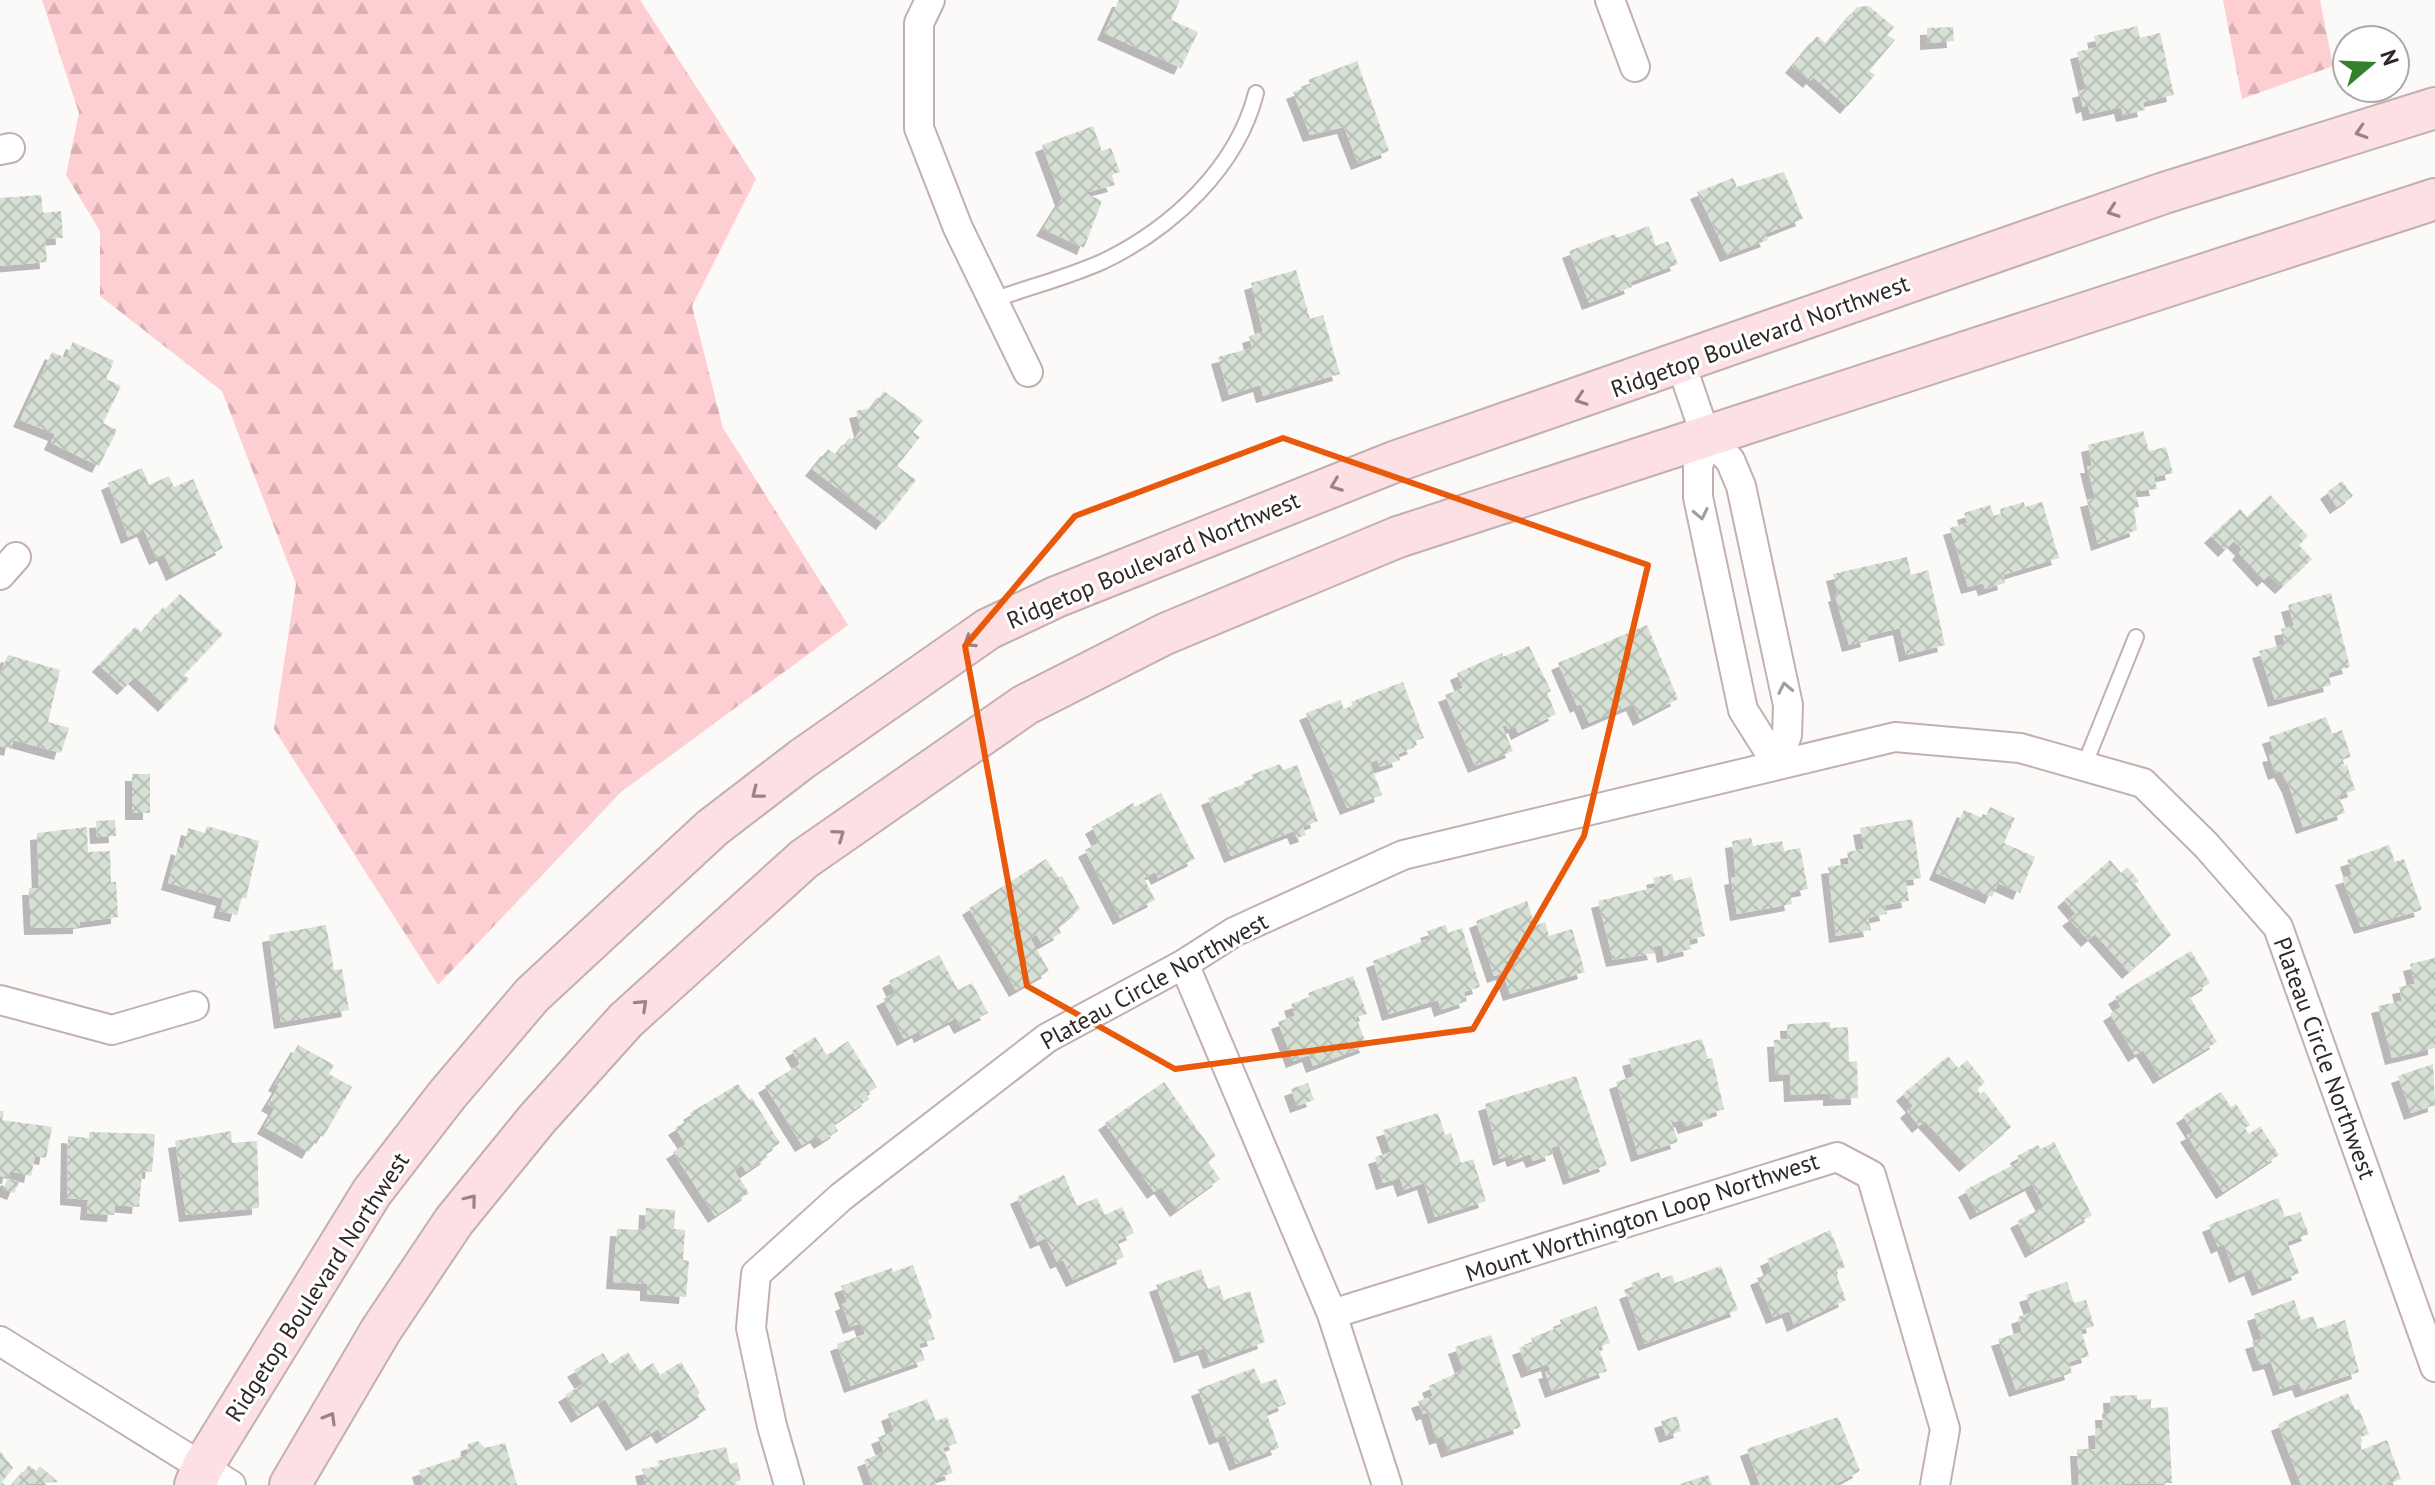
<svg xmlns="http://www.w3.org/2000/svg" width="2435" height="1485" viewBox="0 0 2435 1485" font-family="'PT Sans',sans-serif">
  <style>
    .forest { fill: url(#forest-firs) }
    .building { fill: url(#building-cross-hatch); filter: url(#shadow) }
    .lines { fill: none; stroke-linecap: round; stroke-linejoin: round }
    .lane-casing { stroke: #c2b0b1; stroke-width: 18 }
    .street-casing { stroke: #c2b0b1; stroke-width: 32 }
    .secondary-casing { stroke: #c2b0b1; stroke-width: 44 }
    .lane { stroke: #fff; stroke-width: 14 }
    .street { stroke: #fff; stroke-width: 28 }
    .secondary { stroke: #fce0e3; stroke-width: 40 }
    .oneway { stroke: #968486 }
    .oneway2 { stroke: #a19e9e }
    .marked { fill: none; stroke: #e8590c; stroke-width: 6; stroke-linejoin: round }
    .labels { text-anchor: middle; dominant-baseline: central; stroke-width: 6; stroke-linejoin: round; paint-order: stroke }
    .street-label { font-size: 24px; fill: #2f2828; stroke: #fff }
  </style>
  <defs>
    <pattern id="forest-firs" width="22" height="20" patternUnits="userSpaceOnUse" patternTransform="scale(2)"><rect width="22" height="20" fill="#fdced2"/><path d="M5 1l3.5 6h-7zM16 11l3.5 6h-7z" fill="#d9b1b4"/></pattern>
    <pattern id="building-cross-hatch" width="8" height="8" patternUnits="userSpaceOnUse" patternTransform="scale(2)"><rect width="8" height="8" fill="#d6e0d4"/><path d="M0 0l8 8M0 8l8-8" fill="none" stroke="#b8c0b6"/></pattern>
    <filter id="shadow"><feDropShadow dx="-7" dy="7" stdDeviation="0" flood-color="#0004"/></filter>
  </defs>
  <rect width="100%" height="100%" fill="#fcf9f9"/>
  <path class="forest" d="M42,0h598l116,179 -64,127 31,122 125,197 -227,167 -183,193 -164,-256 22,-145 -74,-193 -122,-95v-65l-34,-56 13,-62z
    M2223,0h97l13,66 -91,33z"/>
  <path class="building" d="M1119,0h61l-9,20 27,12 -17,36 -77,-35z
    M1869,6l25,21 -7,8 8,5 -26,31 6,4 -28,32 -34,-30 -3,4 -18,-15 25,-30 9,8 31,-37z
    M2137,26l3,12 20,-5 14,62 -31,7 2,8 -22,5 -2,-8 -31,7 -2,-9 -5,2 -4,-16 7,-2 -9,-37 20,-5 -3,-11z
    M1953,27l1,14 -27,2v-15z
    M1357,61l32,90 -31,12 -14,-36 -34,8 -17,-43 18,-7 -3,-5z
    M1093,126l9,25 9,-3 9,24 -9,3 4,10 -31,8 18,8 -18,47 -41,-19 19,-30 -20,-54z
    M1784,172l19,47 -38,15 3,6 -41,15 -30,-63 36,-14 4,9z
    M41,195l2,18 18,-2 2,27 -18,1 2,23 -47,4v-68z
    M1649,226l7,20 12,-5 10,23 -48,18 2,5 -43,16 -20,-52 46,-17 2,4z
    M1296,270l14,49 13,-4 17,59 -77,22 -3,-11 -31,10 -11,-38 34,-9 -3,-12 14,-4 -12,-49z
    M73,342l41,19 -8,18 15,7 -18,37 14,7 -18,36 -48,-23 4,-9 -35,-14 32,-68 14,6z
    M884,391l39,29 -10,12 7,5 -23,29 19,14 -33,43 -71,-54 16,-20 8,6 13,-17 4,2 8,-10 -5,-19 15,-3z
    M2143,431l6,20 17,-4 7,26 -19,4 3,12 -22,2 4,16 -5,2 3,21 -39,14 -11,-44 8,-2 -8,-32h5l-4,-21z
    M142,468l7,17 20,-9 5,11 19,-8 30,69 -50,26 -9,-20 -8,4 -12,-28 -16,7 -20,-54z
    M2342,481l11,15 -16,11 -10,-15z
    M2270,495l38,41 -9,9 13,14 -30,28 -13,-12 -5,5 -25,-27 3,-4 -8,-8 -9,9 -14,-14 29,-27 7,8z
    M2024,502l1,5 17,-5 17,56 -56,17 2,8 -20,6 -2,-6 -15,4 -18,-59 17,-5 -3,-10 26,-8 4,11 7,-2 -1,-5z
    M1907,557l4,18 17,-5 17,75 -39,10 -6,-27 -33,8 1,4 -19,5 -14,-50 3,-1 -5,-20z
    M2331,593l19,74 -22,6 3,12 -56,15 -16,-49 26,-7 -4,-15 13,-3 -6,-21z
    M180,594l43,40 -39,41 5,4 -24,26 -30,-28 -11,11 -25,-23 36,-38 7,6 21,-26 3,2z
    M1647,625l31,74 -38,20 -7,-15 -44,19 -8,-19 -4,2 -19,-43z
    M1529,646l22,45 -4,2 9,21 -38,19 -3,-7 -7,3 -2,-4 -4,1 11,25 -38,15 -30,-71 18,-7 -6,-15 45,-20 1,4z
    M8,655l52,15 -12,52 21,6 -8,25 -48,-13 -2,9 -11,-3v-72z
    M1403,682l21,56 -12,4 3,5 -17,7 2,6 -20,7 -3,-7 -7,3 12,32 -35,13 -41,-95 34,-13 4,9 9,-3 -2,-4z
    M2326,717l6,17 10,-4 9,27 -10,3 2,6 4,-1 8,25 -16,6 6,17 -42,14 -14,-41 -8,-15 -6,2 -6,-18 6,-1 -6,-17z
    M1280,764l3,6 14,-5 21,56 -15,6 3,8 -9,3 -3,-7 -63,25 -23,-58 46,-18 -3,-5z
    M132,774h18v39h-18z
    M1161,793l34,66 -37,19 -3,-6 -11,6 11,22 -35,18 -35,-68 15,-8 -8,-15 41,-24 2,4z
    M1990,807l25,11 -11,25 31,14 -15,36 -22,-10 -6,14 -56,-24 28,-63 21,9z
    M1912,819l9,59 -15,2 3,21 -24,4 2,9 -19,4 3,12 -35,6 -8,-69 21,-3 -2,-12 17,-3 -4,-21z
    M115,820l1,16 -19,1 -1,-16z
    M207,826l52,15 -13,58 -4,-2 -5,18 -17,-4 3,-12 -55,-16 10,-36 5,2 5,-21 17,5z
    M87,827l1,25 22,-1 1,31h5l2,35 -38,5v5l-49,1 -2,-40h10l-2,-55z
    M1751,838l2,8 29,-5 2,10 16,-3 8,41 -18,3 2,12 -55,10 -6,-36 5,-1 -4,-36z
    M2389,845l6,17 9,-3 18,51 -61,17 -19,-49 10,-3 -5,-15z
    M1046,859l13,19 3,-2 18,33 -22,18 3,6 -19,11 -6,-10 -6,4 19,33 -33,19 -47,-82z
    M2110,860l11,13 6,-6 12,14 -4,3 36,51 -42,37 -34,-38 -7,6 -19,-21 7,-5 -12,-14z
    M1672,874l2,7 17,-4 14,59 -16,4 2,9 -27,7 -2,-11 -9,2 2,6 -42,7 -15,-59 58,-14 -3,-9z
    M1527,901l8,25 10,-4 4,14 23,-7 13,43 -75,22 -7,-21 -9,3 -18,-55z
    M326,925l8,45 8,-1 7,41 -68,12 -12,-87z
    M1446,925l2,8 14,-5 18,59 -16,5 3,9 -26,9 -3,-10 -49,14 -16,-53 57,-23 -3,-7z
    M2191,951l19,32 -21,13 28,46 -57,35 -17,-27 -8,5 -25,-41 11,-7 -6,-10z
    M939,955l19,35 14,-7 16,30 -27,14 -5,-9 -35,18 -2,-5 -15,8 -21,-40 12,-6 -6,-12z
    M2435,958v90l-43,10 -14,-52 24,-5 -3,-14 16,-3 -5,-20z
    M1353,976l14,38 -11,3 11,29 -54,20 -4,-11 -16,6 -15,-39 17,-6 -4,-12 19,-7 -2,-4z
    M1830,1022v6l18,-1 1,35 8,-1 1,37 -28,1v-6l-39,2 -1,-21 -14,1 -2,-35 14,-1 -1,-15z
    M815,1037l12,18 21,-14 29,46 -11,7 3,5 -35,25 4,7 -17,11 -4,-6 -15,9 -37,-59 35,-22 -8,-13z
    M1702,1039l6,20 4,-1 12,51 -15,5 1,5 -25,8 -3,-7 -8,2 -4,-4 8,24 -40,13 -22,-73 18,-6 -5,-17z
    M298,1045l36,20 -5,9 23,13 -29,50 -4,-2 -10,17 -45,-25 11,-19 -7,-4 11,-18 -4,-2z
    M1948,1056l10,12 9,-8 18,22 -8,7 3,5 4,-3 27,36 -45,38 -41,-44 -6,5 -12,-15 6,-5 -10,-12z
    M2433,1064l2,41 -24,8 -13,-37z
    M1576,1076l31,89 -37,13 -11,-33 -8,3 2,6 -20,7 -3,-7 -16,6 -2,-6 -12,5 -15,-55z
    M1164,1082l52,74 -8,6 12,17 -43,31 -16,-23 -7,5 -49,-69z
    M1308,1083l6,17 -17,6 -6,-17z
    M738,1084l11,16 3,-2 28,45 -15,10 3,4 -22,15 -4,-7 -8,5 15,23 -34,23 -42,-64 13,-8 -11,-16 18,-11 -3,-4z
    M2221,1092l10,15 5,-3 14,21 -5,3 4,6 11,-8 19,29 -56,37 -36,-57 6,-3 -10,-16z
    M0,1111h4l-2,9 50,7 -6,31 -11,-2 -4,20 -21,-5 -1,6 -9,-1z
    M1438,1113l7,22 6,-2 10,30 12,-4 13,42 -51,16 -11,-34 -20,7 -4,-12 -17,5 -8,-26 16,-5 -8,-22z
    M231,1131l1,12 25,-2 2,67 -73,7 -11,-74z
    M89,1132l66,2 -3,38 -10,-1 -3,36 -24,-2 -1,10 -27,-2 1,-13 -21,-2 1,-62 21,2z
    M2054,1142l38,73 -60,36 -15,-30 27,-14 -12,-23 -55,29 -12,-23 54,-28 -2,-6 21,-11 3,4z
    M1064,1175l13,31 20,-8 8,17 17,-8 12,26 -17,8 7,16 -51,23 -10,-20 -6,2 -11,-24 -9,4 -20,-45z
    M8,1178l11,4 -5,11 -11,-4z
    M2278,1198l7,19 15,-5 9,22 -22,8 12,31 -40,16 -8,-20 -15,7 -12,-32 -6,3 -9,-22z
    M646,1208l29,2 -1,19 11,1 -2,30 6,1 -3,36 -39,-3v-10l-34,-2 4,-53 28,1z
    M1830,1230l15,37 -10,4 11,29 -52,25 -5,-14 -16,6 -16,-39 15,-6 -5,-13z
    M913,1265l19,53 -4,2 7,19 -16,5 6,16 -74,26 -14,-42 28,-10 -4,-11 -11,4 -8,-23 5,-2 -6,-16 51,-18 1,4z
    M1721,1266l17,44 -93,34 -19,-52 8,-3 -3,-6 28,-11 2,7 11,-4 3,8z
    M1201,1269l7,20 11,-4 5,15 26,-9 15,51 -55,20 -5,-14 -24,8 -25,-71z
    M2067,1282l7,21 12,-3 8,26 -13,4 8,26 -20,6 3,11 -56,17 -18,-51 24,-7 -4,-15 14,-5 -6,-17z
    M2294,1300l7,20 12,-4 5,13 27,-9 14,52 -57,19 -3,-8 -19,6 -9,-27 -11,3 -8,-23 10,-3 -8,-25z
    M1596,1306l14,37 -12,4 9,24 -55,20 -7,-19 5,-1 -2,-7 -20,7 -9,-23 14,-5 -2,-5 31,-12 -2,-6z
    M1491,1335l30,92 -73,24 -5,-15 -7,2 -8,-26 -5,2 -5,-13 15,-5 -4,-10 34,-16 -8,-23z
    M628,1352l12,19 13,-8 7,12 21,-13 19,31 -3,2 9,15 -43,27 -5,-8 -25,15 -28,-45 -27,17 -13,-21 18,-11 -9,-14 29,-17 7,11z
    M1254,1368l7,16 15,-5 10,25 -20,8 13,36 -43,16 -11,-29 -9,3 -18,-49z
    M2348,1393l7,17 4,-1 10,25 -8,3v13l26,-10 14,39 -16,6h-84l-23,-61z
    M2137,1395v5l14,-1v9l17,-1 4,76 -93,2 -2,-36h19l-1,-20 8,-1 -1,-15h9l-1,-17z
    M927,1399l9,22 11,-4 10,26 -14,5 10,25 -19,6 3,6h-64l-9,-25 20,-8 -6,-15 16,-6 -6,-17z
    M1677,1416l4,15 -15,5 -5,-15z
    M1838,1417l22,54 -26,14h-74l-13,-36z
    M478,1441l7,7 20,-5 12,42h-94l-4,-15 48,-15 1,-11z
    M726,1447l4,17 7,-2 4,18 -5,2 1,3h-91l-4,-16 17,-3 -2,-5z
    M0,1451l13,17 -11,14 3,3h-5z
    M29,1465l7,6 4,-5 18,16 -46,3z
    M1708,1475l4,10h-32v-1z"/>
  <g class="lines">
    <defs>
      <path id="lane" d="M993,300c36,-13 76,-23 111,-39 68,-33 133,-93 152,-168
        M2084,766l52,-129"/>
      <path id="street" d="M930,0l-11,23v105l39,100 70,144
        M1610,0l25,67
        M0,150l10,-2
        M1681,364l25,73 24,23 11,26 47,219 -1,30 -10,29
        M1706,437l-8,30v30l45,213 34,54
        M0,575l16,-18
        M1184,964l148,350 55,171
        M0,1000l112,30 82,-24
        M1332,1314l505,-157 34,18 74,254 -10,56
        M0,1341l231,144
        M789,1485l-17,-59 -21,-98 5,-54 85,-77 206,-159 137,-74 50,-32 169,-77 492,-118 125,11 123,35 63,62 72,82 157,440"/>
      <path id="secondary" d="M195,1485l8,-19 169,-274 75,-97 85,-100 180,-167 90,-69 186,-130 68,-32 338,-135 770,-269 271,-85
        M290,1485l91,-155 73,-109 83,-102 89,-99 178,-161 221,-154 140,-71 233,-97 1037,-338"/>
    </defs>
    <use href="#lane" class="lane-casing"/>
    <use href="#street" class="street-casing"/>
    <use href="#secondary" class="secondary-casing"/>
    <use href="#lane" class="lane"/>
    <use href="#street" class="street"/>
    <use href="#secondary" class="secondary"/>
  </g>
  <defs><path id="oneway-chevron" d="M-2-3.5L2.5 0L-2 3.5" fill="none" stroke-width="1.6" stroke-linecap="round" stroke-linejoin="round" transform="scale(2)"/></defs>
  <g class="oneway">
    <use href="#oneway-chevron" transform="translate(2361 132) rotate(163)"/>
    <use href="#oneway-chevron" transform="translate(2113 211) rotate(161)"/>
    <use href="#oneway-chevron" transform="translate(1581 399) rotate(161)"/>
    <use href="#oneway-chevron" transform="translate(1336 485) rotate(159)"/>
    <use href="#oneway-chevron" transform="translate(969 642) rotate(147)"/>
    <use href="#oneway-chevron" transform="translate(757 793) rotate(142)"/>
    <use href="#oneway-chevron" transform="translate(839 835) rotate(-35)"/>
    <use href="#oneway-chevron" transform="translate(642 1005) rotate(-43)"/>
    <use href="#oneway-chevron" transform="translate(471 1200) rotate(-51)"/>
    <use href="#oneway-chevron" transform="translate(330 1418) rotate(-60)"/>
  </g>
  <g class="oneway2">
    <use href="#oneway-chevron" transform="translate(1701 514) rotate(78)"/>
    <use href="#oneway-chevron" transform="translate(1785 688) rotate(-102)"/>
  </g>
  <path class="marked" d="M1283,438l365,127 -64,271 -111,193 -298,40 -148,-83 -62,-340 110,-130z"/>
  <g class="labels">
    <g class="street-label">
      <text transform="translate(1760 336) rotate(-20)">Ridgetop Boulevard Northwest</text>
      <text transform="translate(1153 560) rotate(-23)">Ridgetop Boulevard Northwest</text>
      <text transform="translate(1154 981) rotate(-29)">Plateau Circle Northwest</text>
      <text transform="translate(2325 1058) rotate(70)">Plateau Circle Northwest</text>
      <text transform="translate(1642 1217) rotate(-18)">Mount Worthington Loop Northwest</text>
      <text transform="translate(317 1287) rotate(-57)">Ridgetop Boulevard Northwest</text>
    </g>
  </g>
  <g transform="translate(2371 64) rotate(71)"><circle r="38" fill="#ffffff" stroke="#aca9a9" stroke-width="2"/>
  <path d="M0-6L14 30L0 20L-14 30Z" fill="#33812a"/>
  <text y="-12" font-size="22" font-weight="bold" text-anchor="middle" fill="#2f2828">N</text>
  </g>
</svg>
